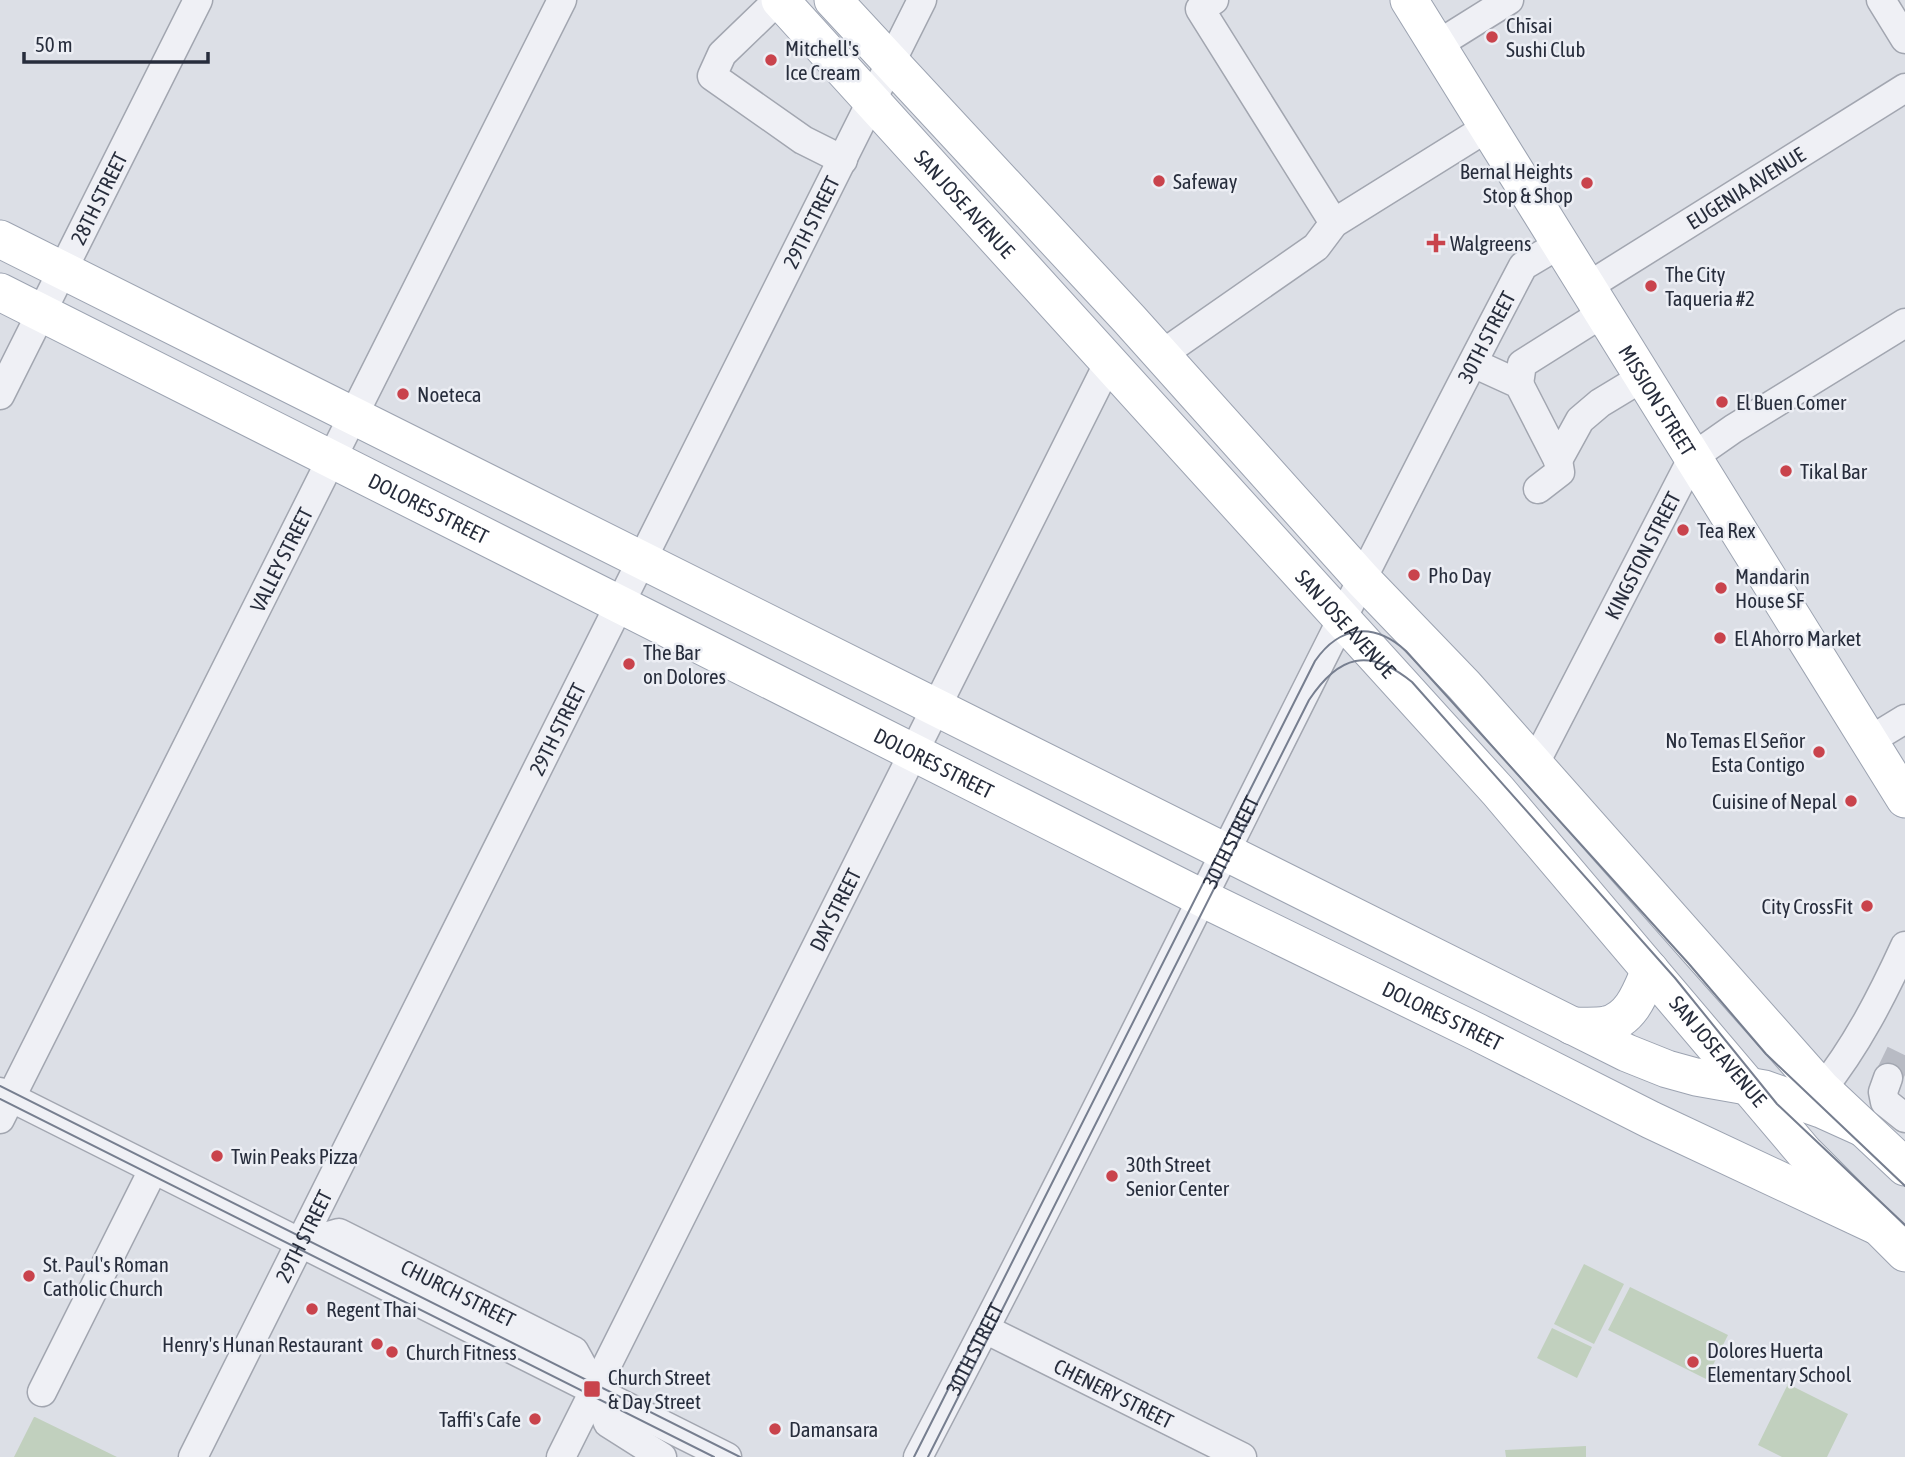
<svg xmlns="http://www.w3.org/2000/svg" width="1905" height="1457" viewBox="0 0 1905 1457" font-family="'Asap Condensed',sans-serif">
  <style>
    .green { fill: #c1d0be }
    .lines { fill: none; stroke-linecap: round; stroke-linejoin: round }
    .minor-tunnel { stroke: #b8bbc4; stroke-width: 28; stroke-dasharray: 28 14; stroke-linecap: butt }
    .minor-casing { stroke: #a2a6b0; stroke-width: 31 }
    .major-casing { stroke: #9ca3b1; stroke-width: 39 }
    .minor { stroke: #eff0f5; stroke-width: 28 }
    .major { stroke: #fff; stroke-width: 37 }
    .tram { stroke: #767e8f; stroke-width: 2 }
    .poi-dot { fill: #c9434c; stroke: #eceef4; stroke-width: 2.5 }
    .labels { text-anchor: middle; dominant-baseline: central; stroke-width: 5; stroke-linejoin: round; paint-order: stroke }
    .poi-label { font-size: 21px; fill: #272d3c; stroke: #eceef4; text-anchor: start }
    .street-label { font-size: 21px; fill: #272d3c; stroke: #eceef4 }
  </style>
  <rect width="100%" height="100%" fill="#dcdfe6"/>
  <path class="green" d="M1584,1264l40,20 -30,60 -40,-20z
    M1630,1287l98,48 -22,44 -98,-49z
    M1552,1328l40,19 -15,31 -40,-20z
    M1788,1384l60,30 -21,43h-45l-24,-12z
    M34,1417h1l82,40h-103z
    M1586,1446v11h-80l-1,-7z"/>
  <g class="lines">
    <path class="minor-tunnel" d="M1888,1078l17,-35"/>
    <defs>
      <g id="minor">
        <path d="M778,0l-56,54 -10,22 91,64 40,20"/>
        <path d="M1214,0l-14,9 134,214"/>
        <path d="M1881,0l24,39"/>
        <path d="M1437,45l72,-45"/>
        <path id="s1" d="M1587,287l318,-199"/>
        <path d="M1161,355l155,-108 18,-24 154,-96"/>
        <path d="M1473,363l46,21 39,76 22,-40 20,-17 43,-26"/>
        <path d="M1519,384l3,-20 81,-51"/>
        <path id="s2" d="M0,395l198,-395"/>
        <path d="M1538,489l22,-17 -2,-12"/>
        <path d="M1869,741l36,-22"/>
        <path id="s3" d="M1534,765l159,-308 40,-28 172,-106"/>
        <path d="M1888,1078l-5,14 2,10 20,16"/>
        <path d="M1822,1089c34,-42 60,-93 83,-143"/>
        <path d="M0,1092l727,365"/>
        <path id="s4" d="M0,1119l562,-1119"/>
        <path id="s5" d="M299,1244l40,-11 235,118 21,38 13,34 54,34"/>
        <path id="s6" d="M985,1329l257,128"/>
        <path d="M42,1392l111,-222"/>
        <path id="s7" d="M193,1457l729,-1457"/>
        <path id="s8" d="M561,1457l548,-1095"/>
        <path id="s9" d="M918,1457c207,-394 398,-797 605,-1191l37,-22"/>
      </g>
      <g id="major">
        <path id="s10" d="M780,0l718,791 306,361 101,101"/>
        <path d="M833,0l297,320 233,260 101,105 358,404 83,78"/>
        <path id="s11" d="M1409,0l496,799"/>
        <path d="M0,239l1627,814 40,16 29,8 68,12 57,20 42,19"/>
        <path id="s12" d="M0,292l1208,609 269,131 174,88 224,105"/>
        <path d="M1572,1026c11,0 23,1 34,-1 26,-6 35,-34 44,-55"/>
      </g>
    </defs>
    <use href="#minor" class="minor-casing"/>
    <use href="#major" class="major-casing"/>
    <use href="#minor" class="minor"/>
    <use href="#major" class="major"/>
    <path class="tram" d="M0,1086l740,371
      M0,1099l714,358
      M914,1457l401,-796c25,-36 59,-39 91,-10l283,313 77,90 139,132
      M928,1457l381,-757c30,-45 60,-53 103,-18l263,296 102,126 128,121"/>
  </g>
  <g class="poi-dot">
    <circle cx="1492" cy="37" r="7"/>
    <circle cx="771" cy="60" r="7"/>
    <circle cx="1159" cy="181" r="7"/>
    <circle cx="1587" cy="183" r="7"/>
    <path d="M1432.5 232.5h7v7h7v7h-7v7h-7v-7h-7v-7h7z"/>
    <circle cx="1651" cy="286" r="7"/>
    <circle cx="403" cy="394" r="7"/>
    <circle cx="1722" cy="402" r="7"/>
    <circle cx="1786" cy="471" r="7"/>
    <circle cx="1683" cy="530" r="7"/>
    <circle cx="1414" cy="575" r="7"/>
    <circle cx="1721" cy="588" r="7"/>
    <circle cx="1720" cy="638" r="7"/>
    <circle cx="629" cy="664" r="7"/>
    <circle cx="1819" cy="752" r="7"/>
    <circle cx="1851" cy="801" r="7"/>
    <circle cx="1867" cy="906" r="7"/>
    <circle cx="217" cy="1156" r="7"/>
    <circle cx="1112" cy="1176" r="7"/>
    <circle cx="29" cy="1276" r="7"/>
    <circle cx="312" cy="1309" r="7"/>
    <circle cx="377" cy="1344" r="7"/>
    <circle cx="392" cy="1352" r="7"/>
    <circle cx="1693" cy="1362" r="7"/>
    <rect x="583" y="1380" width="18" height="18" rx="3.5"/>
    <circle cx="535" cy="1419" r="7"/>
    <circle cx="775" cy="1429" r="7"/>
  </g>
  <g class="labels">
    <g class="poi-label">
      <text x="1506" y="25">Chīsai<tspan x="1506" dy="24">Sushi Club</tspan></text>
      <text x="785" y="48">Mitchell's<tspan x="785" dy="24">Ice Cream</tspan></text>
      <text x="1573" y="171" text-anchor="end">Bernal Heights<tspan x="1573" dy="24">Stop &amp; Shop</tspan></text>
      <text x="1173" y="181">Safeway</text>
      <text x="1450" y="243">Walgreens</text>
      <text x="1665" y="274">The City<tspan x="1665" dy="24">Taqueria #2</tspan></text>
      <text x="417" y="394">Noeteca</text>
      <text x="1736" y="402">El Buen Comer</text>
      <text x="1800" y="471">Tikal Bar</text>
      <text x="1697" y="530">Tea Rex</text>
      <text x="1428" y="575">Pho Day</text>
      <text x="1735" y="576">Mandarin<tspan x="1735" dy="24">House SF</tspan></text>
      <text x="1734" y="638">El Ahorro Market</text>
      <text x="643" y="652">The Bar<tspan x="643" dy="24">on Dolores</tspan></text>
      <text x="1805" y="740" text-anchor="end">No Temas El Señor<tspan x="1805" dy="24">Esta Contigo</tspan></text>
      <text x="1837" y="801" text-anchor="end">Cuisine of Nepal</text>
      <text x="1853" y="906" text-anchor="end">City CrossFit</text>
      <text x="231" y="1156">Twin Peaks Pizza</text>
      <text x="1126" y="1164">30th Street<tspan x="1126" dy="24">Senior Center</tspan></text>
      <text x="43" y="1264">St. Paul's Roman<tspan x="43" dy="24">Catholic Church</tspan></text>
      <text x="326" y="1309">Regent Thai</text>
      <text x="363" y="1344" text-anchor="end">Henry's Hunan Restaurant</text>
      <text x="1707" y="1350">Dolores Huerta<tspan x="1707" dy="24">Elementary School</tspan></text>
      <text x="406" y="1352">Church Fitness</text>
      <text x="608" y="1377">Church Street<tspan x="608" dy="24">&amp; Day Street</tspan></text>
      <text x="521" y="1419" text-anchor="end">Taffi's Cafe</text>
      <text x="789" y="1429">Damansara</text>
    </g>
    <g class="street-label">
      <text stroke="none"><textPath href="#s1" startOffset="187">EUGENIA AVENUE</textPath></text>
      <text stroke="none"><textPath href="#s2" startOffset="220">28TH STREET</textPath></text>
      <text stroke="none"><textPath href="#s10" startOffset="275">SAN JOSE AVENUE</textPath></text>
      <text stroke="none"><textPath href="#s7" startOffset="1381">29TH STREET</textPath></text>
      <text stroke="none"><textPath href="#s9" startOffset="1256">30TH STREET</textPath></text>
      <text stroke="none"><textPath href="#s11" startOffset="471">MISSION STREET</textPath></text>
      <text stroke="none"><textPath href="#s12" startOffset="480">DOLORES STREET</textPath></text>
      <text stroke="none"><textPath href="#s3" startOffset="236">KINGSTON STREET</textPath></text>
      <text stroke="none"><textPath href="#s4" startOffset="626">VALLEY STREET</textPath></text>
      <text stroke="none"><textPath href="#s10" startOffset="842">SAN JOSE AVENUE</textPath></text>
      <text stroke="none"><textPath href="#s7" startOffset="814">29TH STREET</textPath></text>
      <text stroke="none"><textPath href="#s12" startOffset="1046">DOLORES STREET</textPath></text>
      <text stroke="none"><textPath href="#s9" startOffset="690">30TH STREET</textPath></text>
      <text stroke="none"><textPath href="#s8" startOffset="612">DAY STREET</textPath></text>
      <text stroke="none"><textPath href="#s12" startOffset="1614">DOLORES STREET</textPath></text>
      <text stroke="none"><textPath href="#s10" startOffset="1409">SAN JOSE AVENUE</textPath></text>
      <text stroke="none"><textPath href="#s7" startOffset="247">29TH STREET</textPath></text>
      <text stroke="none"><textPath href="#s5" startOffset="175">CHURCH STREET</textPath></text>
      <text stroke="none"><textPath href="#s9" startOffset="122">30TH STREET</textPath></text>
      <text stroke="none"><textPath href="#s6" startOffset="144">CHENERY STREET</textPath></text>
    </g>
  </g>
  <path d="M24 52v10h184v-10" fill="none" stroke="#272d3c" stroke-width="3.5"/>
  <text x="35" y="52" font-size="21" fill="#272d3c" stroke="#eceef4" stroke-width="5" paint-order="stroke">50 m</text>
</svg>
